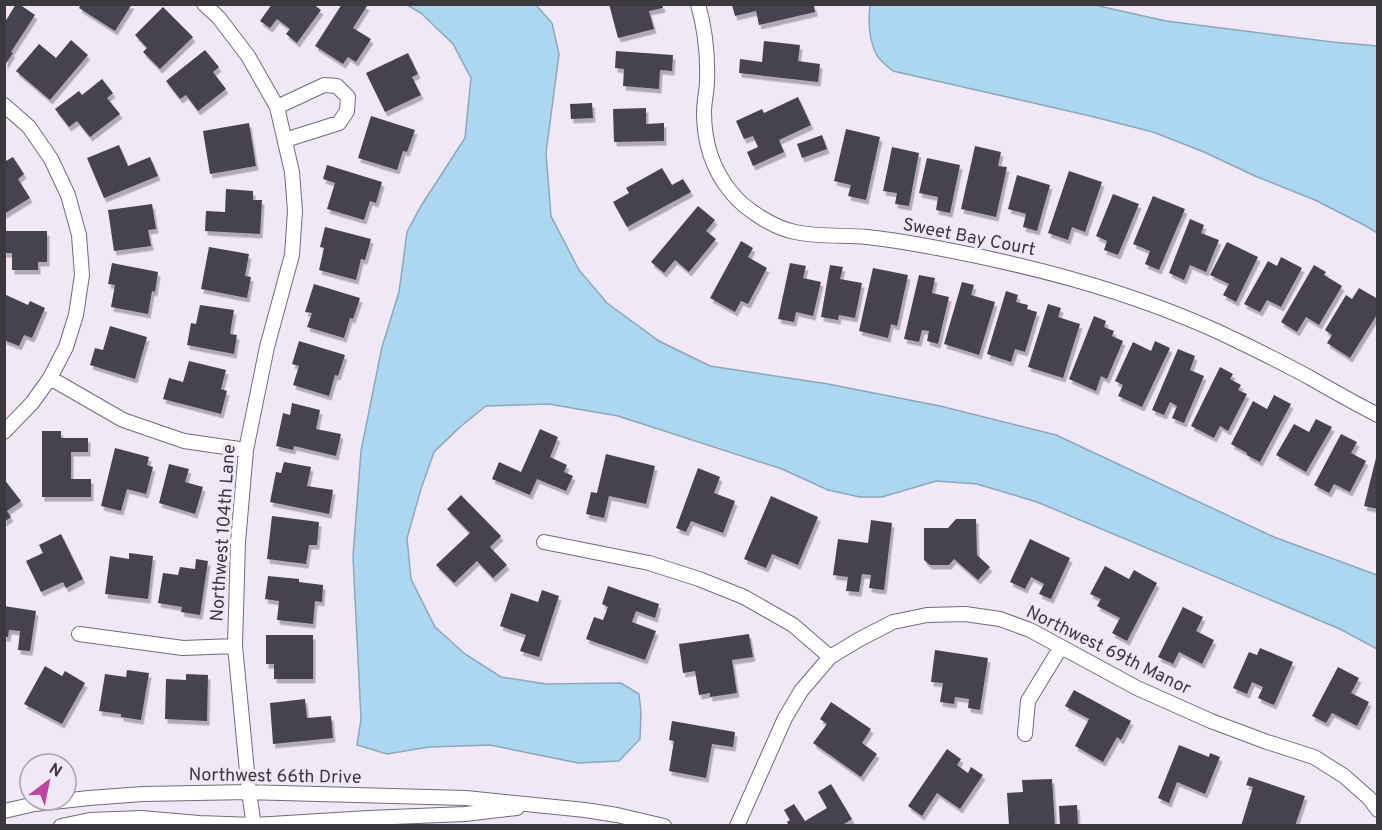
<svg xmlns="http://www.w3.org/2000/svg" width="1382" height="830" viewBox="0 0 1382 830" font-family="Overpass,sans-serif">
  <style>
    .water { fill: #add7f0; stroke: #8ba7bb; stroke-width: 1.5 }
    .building { fill: #47434f; filter: url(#shadow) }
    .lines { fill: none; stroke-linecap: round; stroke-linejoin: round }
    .street-casing { stroke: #726b77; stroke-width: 16 }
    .street { stroke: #fff; stroke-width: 14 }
    .labels { text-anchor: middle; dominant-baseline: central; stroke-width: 6; stroke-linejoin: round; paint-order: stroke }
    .street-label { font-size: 18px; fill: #3b383e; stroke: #f0e8f6 }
  </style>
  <defs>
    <filter id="shadow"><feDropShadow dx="2.5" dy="4.5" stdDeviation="0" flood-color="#0004"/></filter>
  </defs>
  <rect width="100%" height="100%" fill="#f0e8f6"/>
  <path class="water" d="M1090,4l76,17 166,21 45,4v187l-11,-7 -51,-26 -60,-24 -51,-24 -51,-20 -67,-17 -193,-44c-5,-4 -11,-9 -15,-14 -9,-14 -10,-36 -8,-52z
    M407,5h129l16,18 7,31 -13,99 5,63 28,54 28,33 52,38 51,25 118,18 112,22 116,29 218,102 103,38v74l-37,-20 -303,-127 -60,-18 -41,-3 -54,16h-22l-32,-7 -46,-21 -164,-53 -69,-12 -63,2 -26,21 -26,25 -13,37 -14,49 4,41 24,48 30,27 36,23 45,7 75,-1 18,11 2,18 -1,27 -21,22 -41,2 -88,-18 -61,2 -42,7 -30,-9 4,-26 -8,-162 8,-106 21,-104 17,-55 8,-60 14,-26 44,-68 6,-60 -18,-34 -32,-31z"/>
  <path class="building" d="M16,4h3l16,11 -24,37 2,1 -8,12v-43z
    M81,4h51l-17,27 -36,-23z
    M272,4h41l8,6 -24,33 -11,-9 4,-5 -13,-10 -7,9 -10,-7z
    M342,4h22l3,2 -14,22 18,11 -15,23 -8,-5 -5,7 -28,-18z
    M609,4h53l1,4 -14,3 5,18 -36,9z
    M732,5h82l1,7 -56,13 -3,-14 -21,5z
    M163,7l30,30 -33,32 -17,-17 4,-4 -12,-13z
    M71,40l17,15 -38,45 -34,-29 23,-27 17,14z
    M764,41l36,4 -2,16 22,3 -2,18 -79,-9 1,-14 22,3z
    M205,50l14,17 -6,5 13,17 -28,22 -12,-16 -6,4 -14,-18z
    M616,51l57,4 -1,16 -12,-1 -1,19 -36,-3 1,-17 -9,-1z
    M408,53l10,21 -6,3 9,18 -36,17 -19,-39z
    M102,79l11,14 -6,5 13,16 -30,23 -13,-16 -8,6 -14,-18 24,-18 3,4z
    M798,97l13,28 -32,15 5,12 -31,14 -6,-14 11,-5 -5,-11 -9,3 -8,-18 26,-12 2,4z
    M592,103l1,15 -22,1 -1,-15z
    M646,108v16l18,-1v18l-50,1 -1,-33z
    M371,116l44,14 -8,22 -4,-1 -6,19 -39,-12z
    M249,123l7,43 -46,8 -7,-43z
    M846,129l34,8 -14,63 -18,-4 3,-11 -17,-4z
    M822,135l5,14 -25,9 -5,-14z
    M119,145l9,21 22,-9 8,19 -54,22 -17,-40z
    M975,146l26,6 -3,14 9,1 -11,50 -35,-8z
    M892,147l27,6 -10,53 -14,-2 2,-11 -14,-2z
    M13,157l11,17 -6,5 12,19 -26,16v-52z
    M927,158l33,7 -10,48 -14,-3 2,-13 -19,-4z
    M327,165l55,17 -6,21 -6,-2 -6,19 -37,-11 8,-26 -12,-4z
    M662,168l10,17 11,-6 8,13 -64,35 -14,-25 16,-9 -3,-5z
    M1069,171l33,11 -17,50 -13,-5 -4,13 -20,-7z
    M1017,175l33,10 -13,46 -14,-4 3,-13 -18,-5z
    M226,189l27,2v9h9l-2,34 -55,-3 1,-20 19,1z
    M1113,194l26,10 -21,51 -14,-5 3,-9 -11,-5z
    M1153,196l32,13 -26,61 -14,-6 5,-13 -17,-7z
    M152,204l4,25 -8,1 3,16 -37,5 -6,-41z
    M698,206l17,14 -9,11 10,8 -27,33 -14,-12 -11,13 -13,-11z
    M1190,219l14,6 -3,8 18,7 -13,32 -16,-7 -6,15 -15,-7z
    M325,227l46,12 -6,21 -4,-1 -5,21 -37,-10 5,-22 -4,-1z
    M4,231h43v31h-9v8h-26v-17h-8z
    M741,241l12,7 -5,9 19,11 -19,36 -7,-3 -6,11 -25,-14z
    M1227,242l31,15 -22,45 -13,-7 6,-11 -19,-9z
    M209,247l40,7 -4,22 6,1 -4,21 -46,-9z
    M1281,257l21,11 -21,39 -14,-7 -7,12 -16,-8 24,-43 9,5z
    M112,263l46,9 -3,20 -3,-1 -4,23 -37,-7 4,-22 -7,-1z
    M790,263l16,3 -3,12 18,4 -8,34 -17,-4 -2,10 -16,-3z
    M830,265l13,2 -3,12 22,4 -7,35 -16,-3 -1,5 -17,-3z
    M1314,265l12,7 -2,3 18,11 -23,39 -13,-8 -9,15 -16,-10z
    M873,268l35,7 -11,51 -6,-2 -3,14 -29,-7z
    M919,275l16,3 -3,15 17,4 -11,47 -11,-3 2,-10 -7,-1 -3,12 -15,-3z
    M962,282l12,3 -3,10 24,7 -16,53 -35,-11z
    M314,284l46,14 -7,21 -3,-1 -6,20 -37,-11 5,-14 -7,-1z
    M1359,288l19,11v14l-28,45 -23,-15 5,-8 -7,-5 21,-35 6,4z
    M1006,291l12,4 -2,7 12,3 -1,4 10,3 -12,40 -10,-3 -4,13 -24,-8z
    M4,294l24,11 2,-4 15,7 -13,30 -8,-3 -5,11 -15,-6z
    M1048,304l13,4 -3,9 22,7 -17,54 -35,-11z
    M200,305l34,5 -4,24 7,1 -3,19 -47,-9 4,-22 5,1z
    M1094,316l12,5 -2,6 10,4 -2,5 11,5 -16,38 -6,-3 -5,15 -27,-12z
    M110,326l37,11 -12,42 -45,-14 5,-17 8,2z
    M299,341l46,14 -7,21 -3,-1 -6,21 -36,-11 6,-19 -7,-2z
    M1155,341l15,7 -28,59 -24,-11 5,-11 -8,-4 18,-39 18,9z
    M1178,349l17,7 -5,14 14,6 -20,47 -12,-5 5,-12 -7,-4 -6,13 -12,-5z
    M189,361l37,9 -5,19 6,2 -6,23 -58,-15 6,-21 14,4z
    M1220,367l13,7 -3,5 11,6 -3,5 9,4 -19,37 -8,-5 -6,12 -23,-12z
    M1274,395l17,9 -31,58 -13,-7v-2l-16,-9 22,-43 14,8z
    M292,403l28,7 -4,19 25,5 -5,22 -42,-10 -1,4 -17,-4 7,-33 7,2z
    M1316,419l16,8 -26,45 -30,-17 18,-31 15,8z
    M540,429l18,8 -8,20 17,8 -3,7 9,4 -7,15 -29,-12 -7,16 -38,-16 7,-17 22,10z
    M42,431h19v7h27v14h-17v27h20v18h-49z
    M1341,434l16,8 -6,11 15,8 -16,31 -16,-8 -5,9 -15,-8z
    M115,448l34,9 -2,8 6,2 -7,27 -19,-5 -6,22 -20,-5z
    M606,454l49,12 -9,38 -37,-8 -5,22 -18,-4 5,-22 6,1z
    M1377,454h1v55l-14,-3z
    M284,462l27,5 -4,19 26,4 -4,24 -59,-12 6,-30 5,1z
    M169,464l20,5 -4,13 18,5 -8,27 -36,-11z
    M698,468l22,9 -6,16 21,8 -12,32 -32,-12 -5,11 -10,-4z
    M4,479l17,22 -14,10 4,6 -7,5z
    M461,495l40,41 -11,11 17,18 -14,13 -16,-17 -23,22 -18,-18 34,-32 -23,-24z
    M771,496l47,21 -20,48 -26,-11 -6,14 -22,-9z
    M272,516l47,6 -2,23h-8l-3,19 -39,-5z
    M956,519h20l1,36 13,12 -12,13 -24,-21 -5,6h-19l-6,-5v-32h24z
    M871,520l21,3 -8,67 -15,-2 2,-13 -9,-1 -3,18 -13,-1 2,-14 -15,-2 5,-36 30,4z
    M61,534l22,45 -17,9 -3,-6 -22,10 -15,-31 17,-8 -4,-8z
    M1030,539l40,19 -19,41 -12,-5 5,-10 -13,-7 -6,12 -15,-7z
    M129,553l24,3 -5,43 -43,-5 5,-38 19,3z
    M196,559l12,2 -8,54 -19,-3 1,-5 -24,-4 5,-30 15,2 2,-8 15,2z
    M1105,566l24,13 5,-9 23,13 -30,58 -15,-8 8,-15 -23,-12 4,-7 -11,-5z
    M268,576l31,3v3l24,3 -1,17 -7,-1 -2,23 -36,-4 2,-19 -14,-2z
    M608,586l51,18 -4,14 -19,-7 -4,11 24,9 -11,29 -59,-21 8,-22 9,3 5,-13 -6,-3z
    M542,590l17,6 -20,61 -19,-6 6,-16 -26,-9 11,-33 27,9z
    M4,606l32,5 -6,40 -12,-1 2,-19 -11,-1 -1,7h-4z
    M1183,607l20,10 -7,14 18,9 -12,24 -23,-12 -6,12 -15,-7z
    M749,634l4,23 -21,3 5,33 -27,4v-4l-11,2 -4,-24 -12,2 -4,-29z
    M266,635h47v44h-39v-15h-8z
    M1260,648l33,14 -19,43 -16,-7 5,-11 -11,-5 -5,12 -14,-6 16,-36 8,3z
    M935,650l53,8 -8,52 -12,-2 1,-9 -14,-2 -1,7 -14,-2 3,-19 -12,-1z
    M45,666l17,10 3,-5 20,12 -23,41 -38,-20z
    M1338,667l21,11 -8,15 18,9 -12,24 -25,-13 -6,10 -14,-7z
    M127,670l22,3 -8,47 -20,-3v-3l-22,-3 6,-37 21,3z
    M186,674l22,1 -1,46 -42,-2 1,-40 20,1z
    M1074,690l57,31 -10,19 -4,-3 -14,25 -28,-16 14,-27 -24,-13z
    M305,699l2,19 24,-2 2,22 -60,6 -3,-41z
    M831,702l40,27 -9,14 15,11 -16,23 -48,-34 14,-19 -7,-5z
    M672,721l63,11 -2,15 -21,-3 -6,34 -37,-7 5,-30 -5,-1z
    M1179,745l30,12 1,-4 10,4 -15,37 -28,-12 -8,21 -11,-5z
    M947,749l14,10 -4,6 11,8 3,-6 12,8 -23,34 -23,-16 -15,23 -14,-10z
    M1249,777l56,19 -10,30h-22l-6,-2v2h-26l12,-39 -7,-2z
    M1052,779l3,47h-46l-2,-33 16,-1 -1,-12z
    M831,784l21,35 -11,7h-52l-2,-4 3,-2 -6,-10 10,-6 11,17 22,-13 -9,-16z
    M1077,805l1,21h-18l-1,-20z"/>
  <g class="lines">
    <defs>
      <path id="street" d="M204,4l15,14 29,38 29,51 15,65 3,39 -3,44 -25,92 -21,103 -8,92 -3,104 14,146 5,34
        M698,4c7,25 10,51 9,77 0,10 -3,21 -3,31 0,30 8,57 27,80 13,17 43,36 64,40 24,5 49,3 72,5 18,2 37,5 54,8 104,19 204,44 300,88 31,15 63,30 93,47 21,12 42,24 64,35
        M4,105l25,22 22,32 17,36 11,40 3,40 -6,40 -10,32 -16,31 -18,25 -28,29
        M277,107l47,-22 13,1 11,11 -1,14 -8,12 -54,17
        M50,378l73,42 61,21 62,9
        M544,542l105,21 50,16 45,18 49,28 37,32 30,-18 33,-17 34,-7 38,-1 35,5 30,11 107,58 74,33 56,21 47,15 30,19 25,22 9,12
        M79,634l104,14 52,-2
        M1025,734l3,-33 33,-54
        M4,811l31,-7 54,-6 54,-4 106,-2 217,6 119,12 32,5 47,11
        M61,826l29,-6 51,-2 58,5 55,2 115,-7 96,-4 52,-6
        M737,826l48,-108 16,-27 29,-34"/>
    </defs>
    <use href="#street" class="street-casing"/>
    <use href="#street" class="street"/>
  </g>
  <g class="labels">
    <g class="street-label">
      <text transform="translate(969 238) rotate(11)">Sweet Bay Court</text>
      <text transform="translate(224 533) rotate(-86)">Northwest 104th Lane</text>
      <text transform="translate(1108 651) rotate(26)">Northwest 69th Manor</text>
      <text transform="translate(275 777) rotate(1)">Northwest 66th Drive</text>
    </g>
  </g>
  <rect width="1382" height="830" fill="none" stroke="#3b383e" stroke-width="12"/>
  <g transform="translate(48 782) rotate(32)"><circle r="28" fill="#f0e8f6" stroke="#a8a2ac" stroke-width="1.5"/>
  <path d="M0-4.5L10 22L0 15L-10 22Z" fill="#bc47a0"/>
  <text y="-9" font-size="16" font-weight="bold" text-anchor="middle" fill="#3b383e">N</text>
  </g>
</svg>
